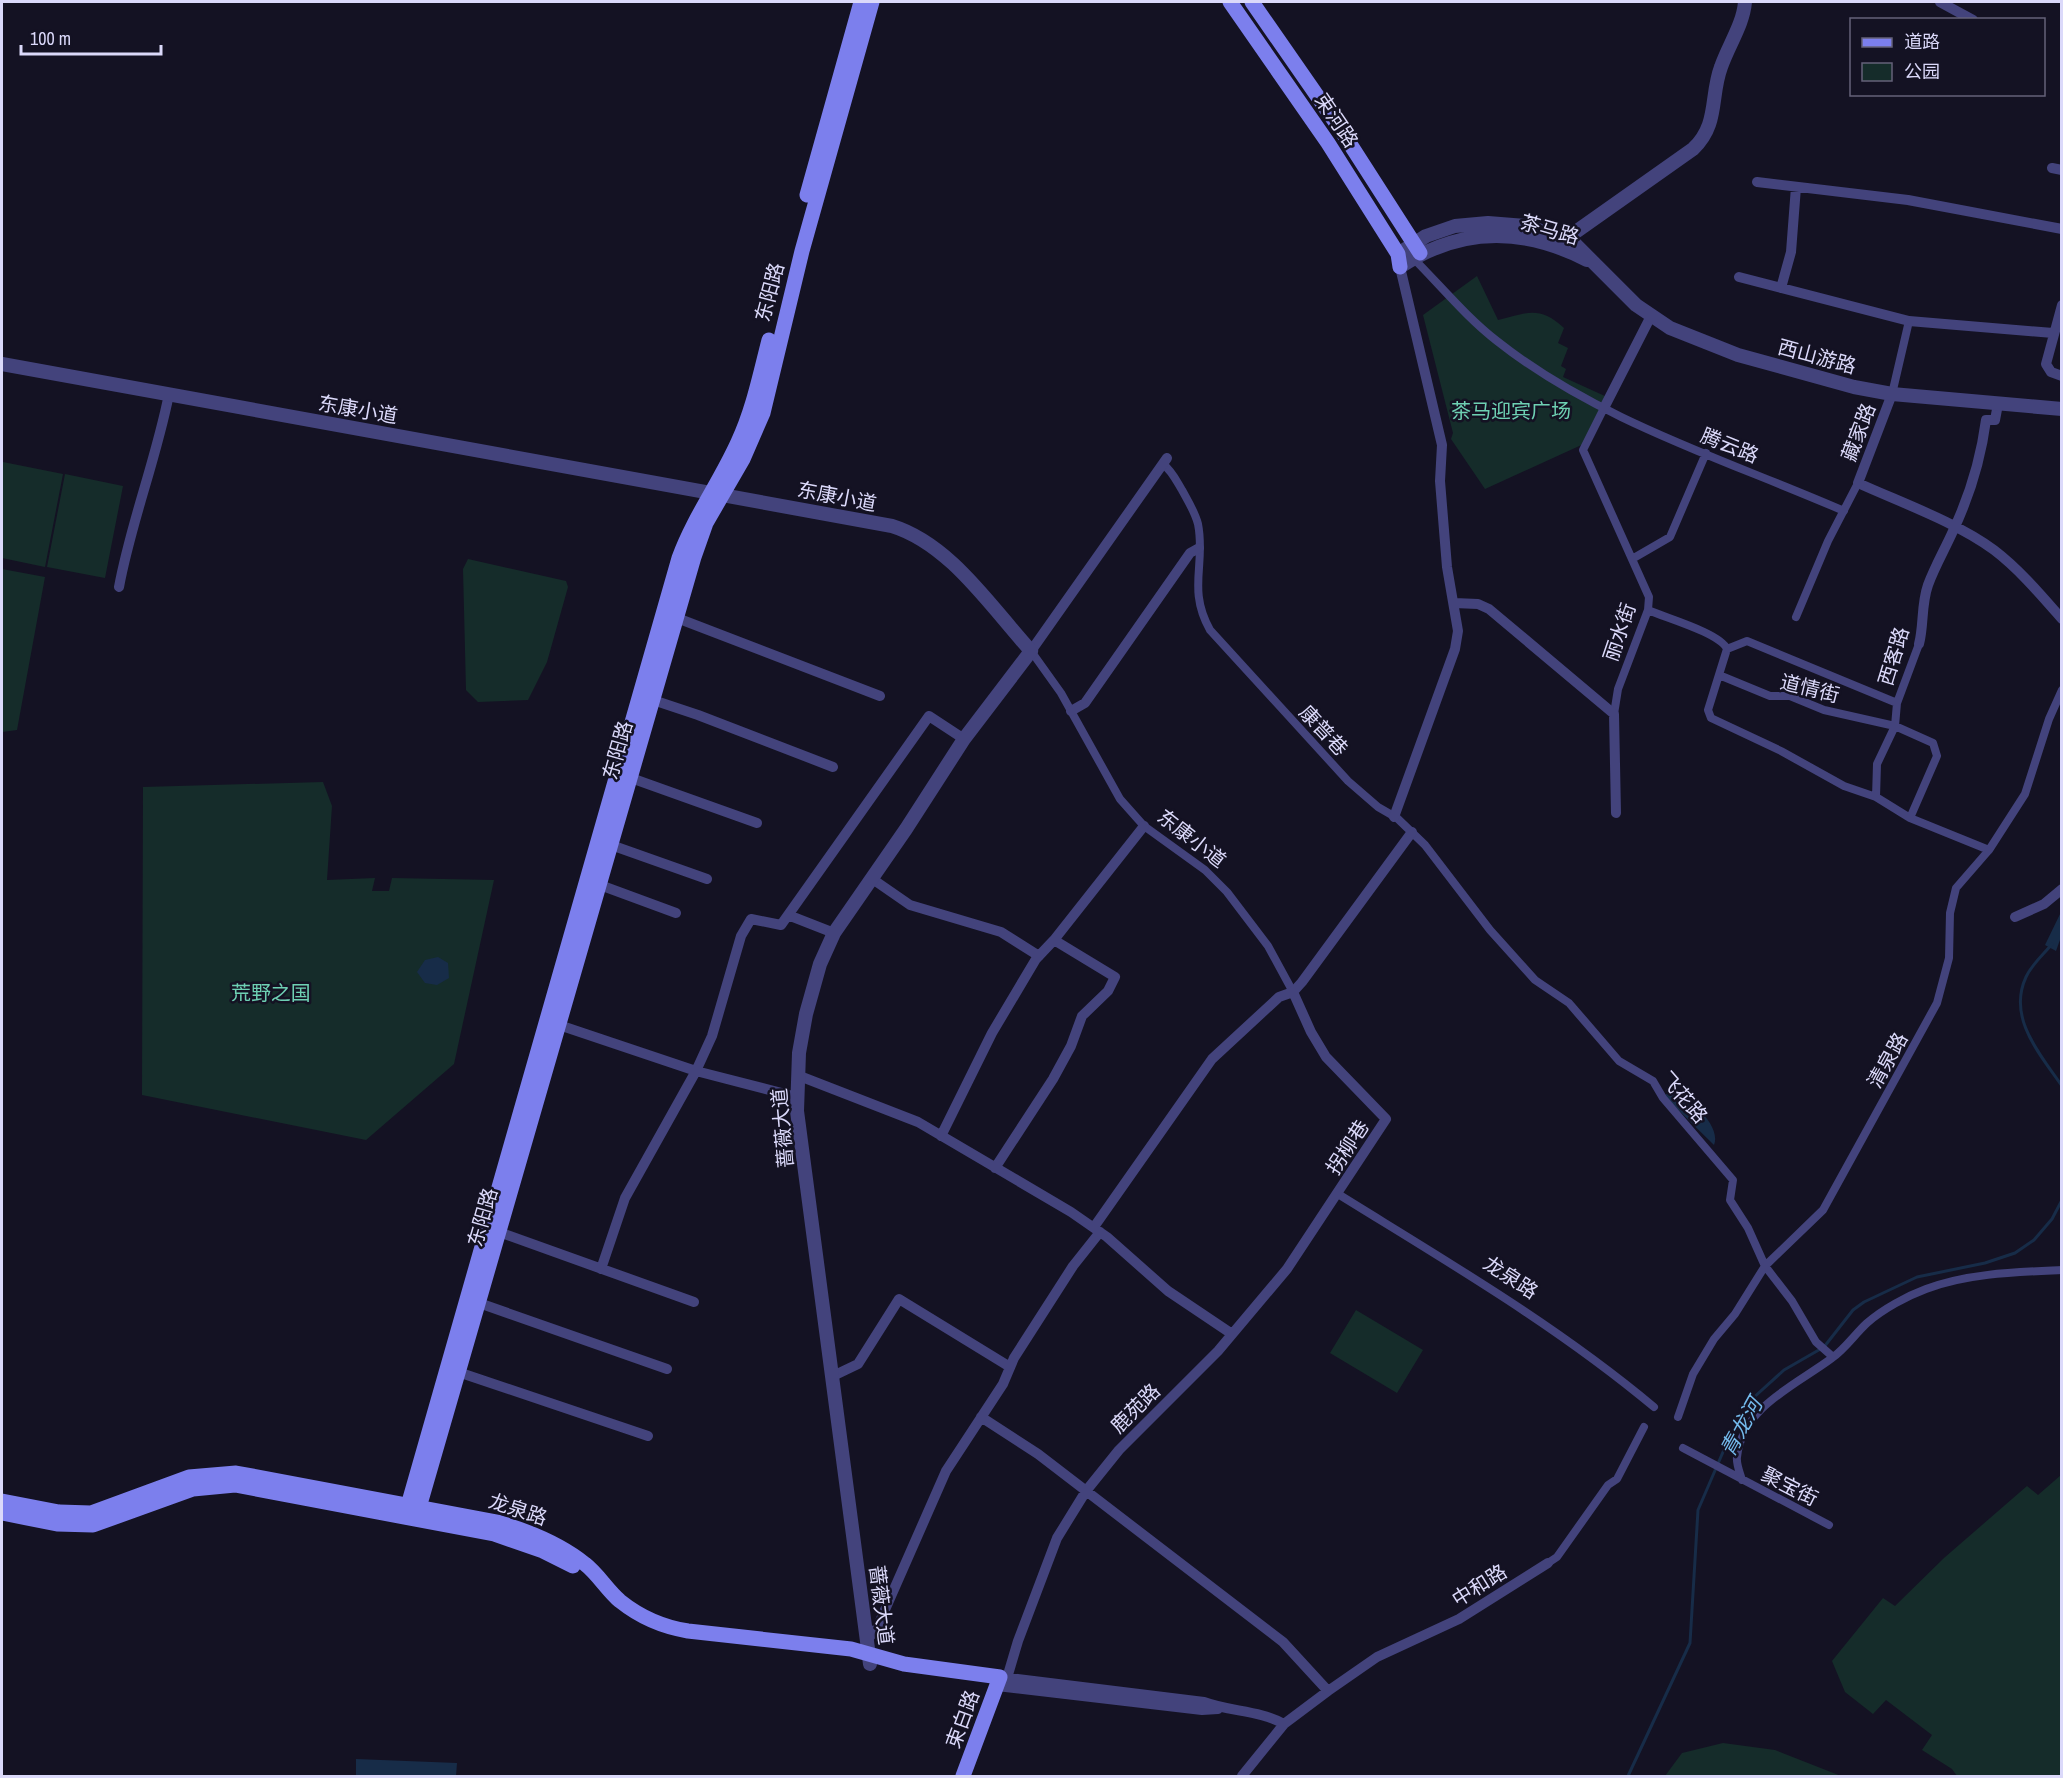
<svg xmlns="http://www.w3.org/2000/svg" width="2063" height="1778" viewBox="0 0 2063 1778" font-family="'Archivo Narrow','Noto Sans SC',sans-serif">
  <style>
    .green { fill: #152c2a }
    .water { fill: #172c48 }
    .lines { fill: none; stroke-linecap: round; stroke-linejoin: round }
    .stream { stroke: #172c48; stroke-width: 3 }
    .pedestrian { stroke: #43437c; stroke-width: 8 }
    .minor { stroke: #43437c; stroke-width: 10 }
    .tertiary { stroke: #43437c; stroke-width: 14 }
    .secondary { stroke: #7c7fed; stroke-width: 15 }
    .labels { text-anchor: middle; dominant-baseline: central; stroke-width: 5; stroke-linejoin: round; paint-order: stroke }
    .street-label { font-size: 20px; fill: #dbd9fa; stroke: #141223 }
    .park-label { font-size: 20px; fill: #6ed0b3; stroke: #141223 }
    .water-label { font-size: 21px; font-style: italic; fill: #74baec; stroke: #141223 }
  </style>
  <rect width="100%" height="100%" fill="#141223"/>
  <path class="green" d="M1477,276l21,44c29,-7 41,-15 66,8l-6,15 10,5 -7,18 5,3 -3,8 44,20 -19,45 -103,47 -34,-50 2,-6 -30,-118z
    M3,462l60,12 -18,93 -43,-9z
    M65,474l58,12 -18,92 -58,-11z
    M468,559l98,22 2,6 -21,75 -19,38 -50,2 -12,-12 -3,-121z
    M2,569l43,8 -28,153 -15,2z
    M323,782l9,24 -5,74 48,-2 -3,13h17l3,-13 102,2 -40,184 -88,76 -224,-45 1,-308z
    M1356,1310l67,40 -26,43 -67,-40z
    M2061,1475v301h-104l-5,-7 -30,-19 10,-15 -46,-35 -13,14 -28,-22 -13,-31 51,-63 12,8 49,-48 83,-72 11,9z
    M1723,1743l52,7 66,26h-176l17,-23z"/>
  <path class="water" d="M2061,912v25l-5,14 -11,-6z
    M438,957l10,6 1,15 -12,7 -12,-2 -8,-11 8,-12z
    M1669,1092c18,3 53,33 45,53l-50,-49z
    M356,1759l101,4 -1,13h-100z"/>
  <g class="lines">
    <path class="stream" d="M2052,944c-9,11 -20,20 -26,33 -19,41 14,77 36,109
      M1628,1776l62,-133 8,-133 28,-65 26,-46 32,-29 40,-23 29,-37 11,-8 53,-25 68,-14 30,-10 19,-13 18,-21 10,-19"/>
    <path class="pedestrian" d="M1413,258c27,27 54,60 84,83 101,80 230,119 347,170
      M1892,394l17,-73
      M1604,408l-21,42 66,147 -1,13 -30,79 -4,25
      M1163,464c9,7 13,16 19,26 6,11 13,22 16,34 8,40 -11,65 12,106l138,151 30,26 19,11 28,27 65,85 45,50 34,23 50,58 34,20 10,17 70,82 -3,20 18,28 17,38 27,35 24,41 17,15
      M1632,559l38,-22 36,-84
      M1648,610c18,8 72,23 79,39l-19,61 3,8 70,33 63,35 32,11 34,21 79,32
      M1796,617l32,-76 30,-58
      M1727,649l20,-8 150,62
      M1031,651l30,42 59,106 24,27 61,44 22,22 41,54 25,46
      M1719,675l51,21h20l34,14 71,16 38,17 4,13 -27,62
      M1876,797l1,-33 18,-38 2,-23 22,-59
      M1338,1194c108,67 218,131 316,213
      M1678,1417l15,-43 21,-35 21,-25 30,-48 58,-56 114,-207 12,-45 1,-45 6,-25 33,-38 36,-56 24,-75 13,-29
      M1683,1448l146,77
      M1742,1480c-2,-7 -6,-16 -5,-23 5,-50 59,-72 95,-99 13,-9 23,-24 35,-35 16,-14 40,-27 59,-34 42,-16 92,-17 136,-19
      M1548,1563l9,-6 51,-72 9,-6 27,-52"/>
    <path class="minor" d="M1940,2l33,18
      M2052,168l10,2
      M1757,182l151,18 154,29
      M1739,277l170,44 144,12
      M1781,288l10,-36 5,-65
      M2062,305l-16,59 5,8 11,4
      M1892,394l-34,89c44,20 98,39 136,67 25,19 47,45 68,69
      M1604,408l47,-92
      M119,587c12,-65 37,-127 50,-193
      M1454,603l24,1 11,5 125,105 2,99
      M677,618l203,78
      M1919,644c5,-19 2,-39 9,-59 7,-19 17,-36 25,-54 17,-36 28,-73 33,-111h9l3,-16
      M1031,651l136,-193
      M653,700l45,15 135,52
      M1071,711l14,-8 105,-150 9,-5
      M631,778l126,45
      M1394,817l61,-168 3,-18 -11,-64 -7,-86 2,-36 -42,-178
      M611,845l96,34
      M871,878l39,27 91,27 38,24
      M600,885l76,28
      M788,915l46,18
      M2015,917l29,-13 18,-15
      M559,1025l137,46 101,26
      M797,1075l121,47 153,90 36,25 61,54 64,43
      M941,1136l51,-103 44,-74 18,-19 90,-114
      M995,1168l58,-89 18,-33 11,-30 26,-25 7,-14 -61,-37
      M1094,1227l118,-168 67,-62 14,-5 9,-10 110,-150
      M499,1232l195,70
      M601,1269l24,-71 71,-127 16,-35 29,-100 10,-17 30,6 148,-209 35,23
      M479,1303l188,66
      M458,1372l190,64
      M833,1376l25,-12 41,-65 111,68
      M981,1417l57,37 245,188 45,49
      M867,1640l10,-12 69,-157 57,-87 11,-26 59,-92 27,-34
      M1002,1677l202,25c27,10 55,8 80,22
      M1007,1678l11,-37 39,-103 29,-47 33,-41 99,-99 69,-82 99,-150 -60,-62 -15,-25 -18,-40
      M997,1686l205,24 16,-1
      M1242,1776l42,-52 44,-33 49,-34 82,-38 89,-56"/>
    <path class="tertiary" d="M1567,238l126,-89c26,-24 17,-53 28,-82 8,-23 22,-42 24,-65
      M1398,254l28,-18 29,-10 33,-3 39,3 46,16 63,63 34,23 68,27 116,32 38,7 170,15
      M1400,267c60,-40 123,-40 187,-7
      M2,364l890,162c58,18 98,80 139,125l-67,88 -58,90 -72,104 -14,31 -14,50 -7,39 -2,58 73,553"/>
    <path class="secondary" d="M1230,2l98,141 70,111 2,13
      M1252,2l91,131 77,120
      M807,195l54,-193
      M2,1501l57,11 32,1 98,-36 47,-4 261,49c31,9 62,21 88,42 13,10 22,26 35,37 20,16 43,26 68,30l163,18 53,15 96,13 -37,99
      M2,1513l55,11 36,1 100,-36 42,-4 259,49 49,17 30,15
      M405,1516l274,-958c15,-41 41,-76 59,-116 15,-32 22,-67 31,-102
      M416,1518l278,-961 12,-34 37,-64 20,-46 39,-162 70,-249"/>
  </g>
  <g class="labels">
    <g class="street-label">
      <text transform="translate(1337 120) rotate(56)">束河路</text>
      <text transform="translate(1550 229) rotate(16)">茶马路</text>
      <text transform="translate(769 292) rotate(-75)">东阳路</text>
      <text transform="translate(1817 356) rotate(15)">西山游路</text>
      <text transform="translate(358 409) rotate(10)">东康小道</text>
      <text transform="translate(1858 432) rotate(-69)">藏家路</text>
      <text transform="translate(1730 445) rotate(22)">腾云路</text>
      <text transform="translate(837 496) rotate(11)">东康小道</text>
      <text transform="translate(1619 632) rotate(-71)">丽水街</text>
      <text transform="translate(1893 656) rotate(-73)">西客路</text>
      <text transform="translate(1810 688) rotate(14)">道情街</text>
      <text transform="translate(1324 730) rotate(47)">康普巷</text>
      <text transform="translate(617 750) rotate(-74)">东阳路</text>
      <text transform="translate(1192 838) rotate(38)">东康小道</text>
      <text transform="translate(1887 1060) rotate(-61)">清泉路</text>
      <text transform="translate(1684 1097) rotate(49)">飞花路</text>
      <text transform="translate(782 1128) rotate(-95)">蔷薇大道</text>
      <text transform="translate(1347 1147) rotate(-57)">拐柳巷</text>
      <text transform="translate(482 1217) rotate(-74)">东阳路</text>
      <text transform="translate(1511 1277) rotate(33)">龙泉路</text>
      <text transform="translate(1135 1408) rotate(-45)">鹿苑路</text>
      <text transform="translate(1790 1486) rotate(27)">聚宝街</text>
      <text transform="translate(518 1509) rotate(18)">龙泉路</text>
      <text transform="translate(1479 1585) rotate(-32)">中和路</text>
      <text transform="translate(882 1605) rotate(83)">蔷薇大道</text>
      <text transform="translate(962 1719) rotate(-70)">束白路</text>
    </g>
    <g class="park-label">
      <text x="1511" y="410">茶马迎宾广场</text>
      <text x="271" y="992">荒野之国</text>
    </g>
    <g class="water-label">
      <text transform="translate(1741 1427) rotate(-61)">青龙河</text>
    </g>
  </g>
  <rect width="2063" height="1778" fill="none" stroke="#dbd9fa" stroke-width="6"/>
  <rect x="1850" y="18" width="195" height="78" fill="#141223" stroke="#646279" stroke-width="1.5"/>
  <rect x="1862" y="38" width="30" height="9" fill="#7c7fed" stroke="#646279" stroke-width="1.5"/>
  <text x="1904" y="48" font-size="18" fill="#dbd9fa">道路</text>
  <rect x="1862" y="63" width="30" height="18" fill="#152c2a" stroke="#646279" stroke-width="1.5"/>
  <text x="1904" y="78" font-size="18" fill="#dbd9fa">公园</text>
  <path d="M21 45v9h140v-9" fill="none" stroke="#dbd9fa" stroke-width="3"/>
  <text x="30" y="45" font-size="18" fill="#dbd9fa" stroke="#141223" stroke-width="4.5" paint-order="stroke">100 m</text>
</svg>
